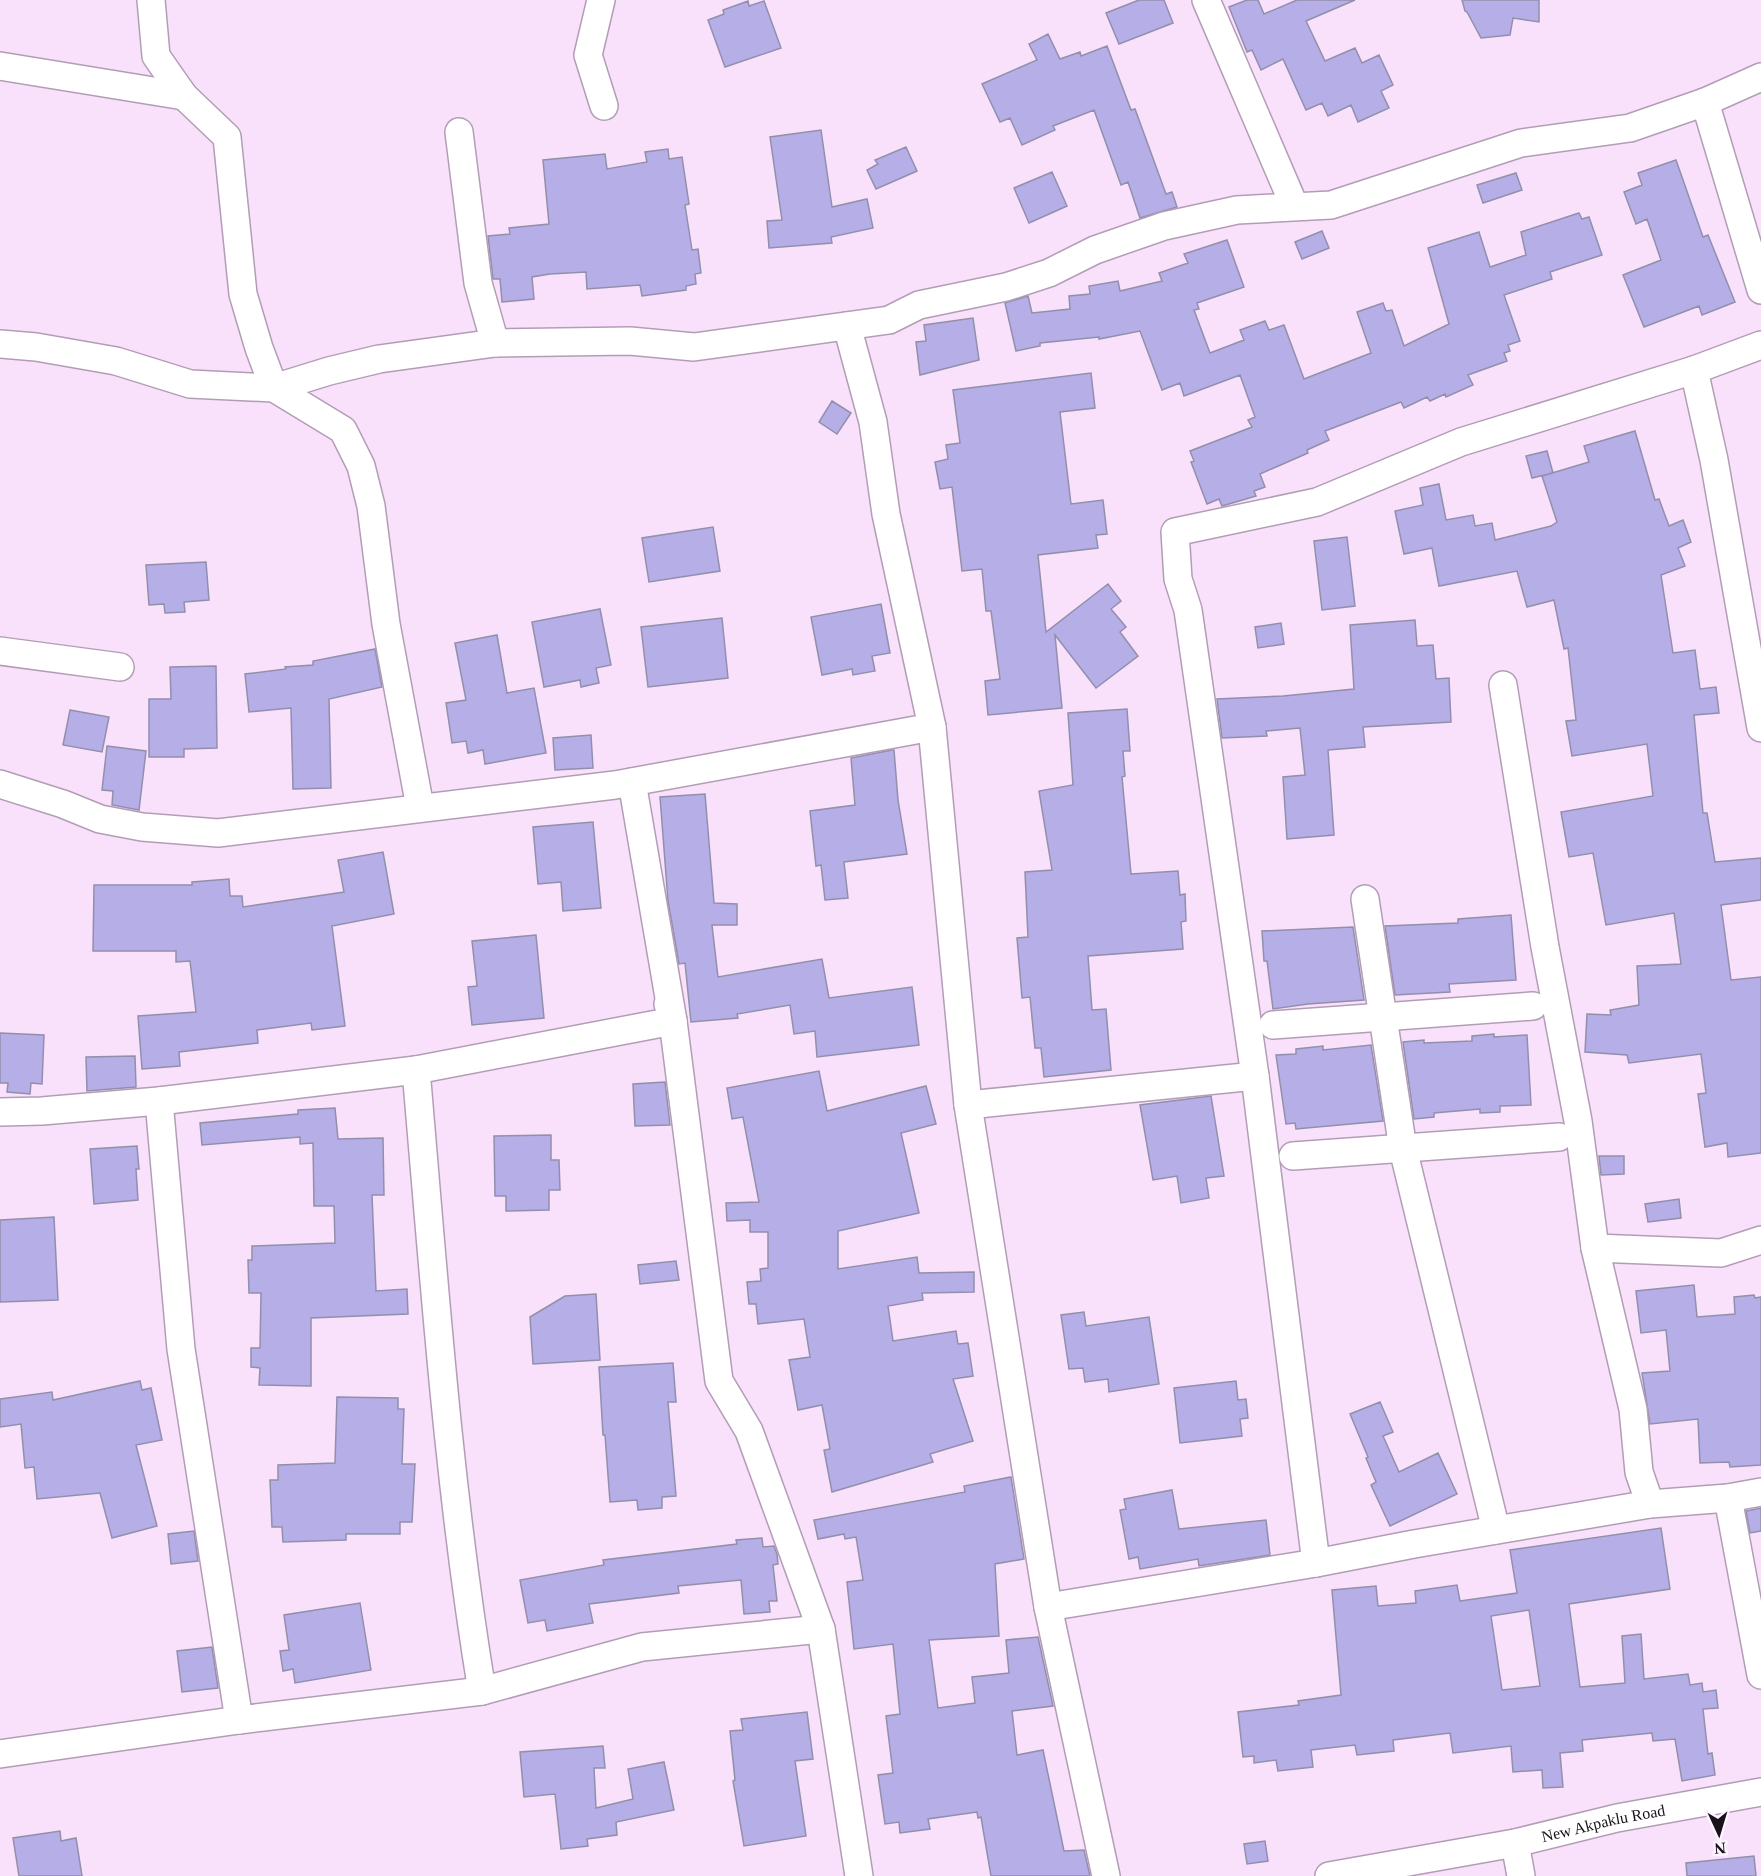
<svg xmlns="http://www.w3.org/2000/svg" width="1761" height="1876" viewBox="0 0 1761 1876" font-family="'Times New Roman',serif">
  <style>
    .building { fill: #b5aee7; stroke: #928fac; stroke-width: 1.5; fill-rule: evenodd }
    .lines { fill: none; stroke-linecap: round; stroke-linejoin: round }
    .street-casing { stroke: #b39db6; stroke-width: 30 }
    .street { stroke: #fff; stroke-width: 27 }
    .labels { text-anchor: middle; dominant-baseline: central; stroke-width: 4.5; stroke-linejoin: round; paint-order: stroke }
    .street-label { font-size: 16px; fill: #19111a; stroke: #fef4ff }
  </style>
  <rect width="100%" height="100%" fill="#f9e1fc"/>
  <path class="building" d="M1139,0h25l9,23 -54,21 -13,-31z
    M1247,0h11l6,14 33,-14h58l-49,21 19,40 30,-13 7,15 17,-8 14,30 -12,6 8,17 -31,14 -7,-17 -23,11 -6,-13 -16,7 -23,-51 -22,11 -9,-20 -5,2 -18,-45z
    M1462,0h77v22l-26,-4 -3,17 -29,3 -14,-26 -2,-1z
    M748,1l1,5 15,-5 17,47 -56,19 -17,-47 16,-6 -1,-4z
    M1048,34l12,25 20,-7 1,4 26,-10 24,64 4,-1 31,85 6,-2 5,15 -37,11 -12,-36 -7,3 -27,-75 -41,16 2,4 -33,15 -12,-27 -10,4 -18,-38 55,-24 -8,-16z
    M821,130l11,77 35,-8 6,29 -42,9 1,6 -63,5 -2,-27 15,-1 -12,-83z
    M906,147l11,24 -41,18 -9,-19 11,-6 -3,-4z
    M668,149l1,10 13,-2 7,47 -4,1 7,45 6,-1 3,24 -6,1 1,10 -10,2v4l-44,6 -2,-11 -53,4 -1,-17 -36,2 -18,3 2,22 -32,3 -2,-23h-7l-5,-43 22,-2 -1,-6 40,-4 -6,-64 62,-6 2,15 40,-7 -2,-10z
    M1676,160l27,77 5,-2 27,67 -33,13 -3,-9 -55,21 -21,-52 38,-15 -14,-41 -11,5 -12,-32 18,-7 -4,-12z
    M1052,172l15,34 -38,17 -15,-35z
    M1516,173l6,17 -39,13 -6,-18z
    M1579,213l3,6 7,-2 13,38 -52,17 2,7 -48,16 16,46 -12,4 2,6 -6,2 3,8 -39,14 5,10 -27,12 -1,-3 -15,7 -3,-4 -23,11 -3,-6 -76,29 4,9 -22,10 1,3 -48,21 5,13 -11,4 2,5 -34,10 -3,-7 -12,5 -16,-42 3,-1 -4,-10 62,-24 -4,-7 7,-3 -15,-42 -56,21 -4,-13 -18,7 -22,-59 -41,8v-2l-59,6v3l-24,5 -11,-48 23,-7 4,17 38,-4 -1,-13 21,-2 -1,-8 29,-5 2,10 42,-10 -3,-8 29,-10 -4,-9 43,-14 17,47 -47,16 2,6 -5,1 16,43 34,-13 -4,-10 25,-9 4,9 15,-5 20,54 67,-26 -14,-41 26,-9 3,8 6,-1 12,36 45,-22 -21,-76 51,-16 11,35 36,-12 -5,-23z
    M1322,231l7,17 -27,11 -7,-17z
    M973,318l6,42 -59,15 -4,-33 10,-1 -2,-16z
    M1091,373l4,35 -35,4 11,92 32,-4 4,34 -11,1 2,13 -60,7 8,77 62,-48 13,17 -10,8 15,18 -6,5 18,24 -42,32 -41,-53 7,73 -74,7 -3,-34 15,-2 -9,-68h-5l-4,-42 -20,2 -10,-84 -12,2 -5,-27 13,-3 -2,-14 14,-2 -7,-53z
    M832,401l19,12 -14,21 -18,-12z
    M1635,431l20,69 4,-1 10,27 14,-6 8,22 -13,6 7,18 -24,9 12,78 22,-3 5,39 16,-2 3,26 -25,2 9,98h4l8,49 46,-4v42l-40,5 10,75 30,-3v176l-33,4 -1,-14 -22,4 -7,-53 8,-1 -5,-39 -72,9 -2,-8 -42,-3 2,-38 24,1 -1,-5 29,-5 -2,-39 44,-2 -7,-51 -68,12 -13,-72 -24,4 -8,-45 92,-16 -6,-52 -75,12 -6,-35 10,-1 -8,-72 -4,1 -10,-49 -27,7 -10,-36 -78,15 -7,-38 -28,6 -9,-43 28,-6 -3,-17 19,-4 7,36 27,-5 2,11 17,-3 3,17 56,-14 6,-4 -15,-46 47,-14 -5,-16z
    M1547,451l6,22 -21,5 -6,-22z
    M713,527l7,44 -71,11 -7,-44z
    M1347,537l8,69 -33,4 -8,-69z
    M206,562l3,38 -25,2 1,10 -20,1 -1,-9 -15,1 -3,-40z
    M881,604l9,49 -18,3 3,15 -22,4 -1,-6 -30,6 -11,-58z
    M600,609l11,56 -15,3 3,15 -18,4 -1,-7 -36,7 -12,-65z
    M722,618l6,60 -80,9 -7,-60z
    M1415,620l2,26 16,-1 3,34 13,-1 2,44 -88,5 2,20 -37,3 6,85 -47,4 -4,-62 22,-2 -5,-47 -34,3 1,5 -45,2 -5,-39 66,-3 71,-7 -4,-64z
    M1281,623l3,21 -26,4 -3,-21z
    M497,635l10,58 27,-5 12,65 -61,11 -2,-14 -15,3 -2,-12 -14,2 -6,-40 20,-3 -11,-57z
    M375,649l7,38 -53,12 2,89 -38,1 -2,-81 -42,4 -4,-38 41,-5 -1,-2 28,-2v-4z
    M216,666l1,82 -33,1v8h-35v-58h22l-1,-32z
    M1127,709l3,42h-7l2,25 -3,1 9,97 47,-3 2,24 5,-1 1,27 -5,1 2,27 -95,7 4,54 14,-1 5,61 -67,7 -3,-29h-6l-5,-51 -8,1 -5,-60 11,-1 -3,-65 27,-2 -13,-79 34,-6 -5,-72z
    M70,710l39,7 -7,35 -39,-7z
    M591,735l2,33 -38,2 -2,-32z
    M107,746l39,5 -7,59 -27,-5 1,-14 -11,-1z
    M892,750h2l4,50 9,54 -63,8 4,36 -23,2 -4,-35 -5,1 -6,-55 45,-6 -4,-47z
    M705,794l9,109 23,1v21h-25l6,52 104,-18 7,39 83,-11 7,58 -102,12 -2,-26 -21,3 -4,-29 -53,9 1,4 -47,4 -6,-59 -6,1 -11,-63 -8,-104z
    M593,822l8,86 -38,3 -2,-29 -23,2 -5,-57z
    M383,852l11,62 -62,12 13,100 -33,4 -1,-7 -54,7 1,13 -79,9 1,14 -38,3 -4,-53 58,-4 -6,-51 -14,1v-11h-83l1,-66h98v-3l37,-3 1,17h12l1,11 101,-15 -6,-32z
    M1511,915l5,65 -67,4 1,8 -55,3 -10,-69 73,-3v-4z
    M1353,927l11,73 -56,4 -35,5 -6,-48h-3l-2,-30z
    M536,935l8,83 -72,7 -4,-38 9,-1 -5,-45z
    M0,1033l44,2 -2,49 -11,-1 -1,11 -23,-2 1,-9h-8z
    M1494,1034v3l33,-2 4,70 -31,1v6l-20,1v-4l-46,4v4l-20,2 -11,-77 21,-2v3l48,-2v-5z
    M1371,1045l12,76 -87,8 -1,-6 -9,1 -10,-69 20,-1v-5l27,-3v4z
    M135,1056l1,31 -49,4 -1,-34z
    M819,1071l8,40 99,-25 10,38 -35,9 18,80 -81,18v38l79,-12 2,16 55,-1v20l-52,1 1,7 -35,6 5,35 63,-10 2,13 10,-1 5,33 -20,3 20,62 -43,13 3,8 -101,30 -8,-42 6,-1 -8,-44 -24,5 -9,-50 21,-3 -6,-38 -46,5 -2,-20h-7l-2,-22 14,-1 -1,-12 8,-1v-36h-18v-12l-23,1 -1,-18 33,-1 -16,-85 -11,2 -5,-31z
    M665,1082l5,43 -35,1 -2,-42z
    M1211,1096l13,80 -18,2 3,20 -28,5 -4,-27 -24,4 -13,-75z
    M335,1108l3,31 45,-1 1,57h-12l4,96 31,-2 1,25 -97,4v68l-52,-1 1,-17 -9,-1v-19h9l1,-55h-12l-1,-33h4v-14l83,-3 -1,-37h-20l-1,-63 -13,1v-7l-98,8 -2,-22 98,-9v-4z
    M551,1135v25h8l1,30h-11v20l-43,1v-15h-11l-1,-60z
    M137,1146l2,23h-3l2,31 -44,4 -4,-55z
    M1599,1156h25v18l-23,1z
    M1679,1199l2,19 -33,4 -3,-18z
    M54,1217l4,83 -58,2v-82z
    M676,1261l3,19 -39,4 -2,-19z
    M1694,1285l3,32 38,-3 -1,-17 20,-2 1,3 6,-1v168l-31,2 -1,-5 -29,1 -2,-44 -48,5 -8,-51 28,-2 -4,-41 -25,3 -5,-42z
    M596,1294l4,66 -67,4 -3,-47 35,-21z
    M1084,1312l2,14 63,-9 10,67 -50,8 -1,-13 -23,3 -2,-14 -14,1 -8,-54z
    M673,1363l3,39h-8l8,94 -14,1v11l-24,2 -1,-10 -27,2 -5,-67h-2l-4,-68z
    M140,1381l2,9 9,-2 11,52 -26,5 21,81 -45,12 -12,-45 -63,6 -3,-32 -9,1 -4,-44 -21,3v-28l52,-7 1,8z
    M1236,1381l2,19 8,-1 2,19 -8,1 2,17 -62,7 -6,-55z
    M337,1397l61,1v11h6l-2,55h13l-3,58h-12v12h-54v6l-63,2 -1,-15h-10l-2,-47h8v-15l57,-2z
    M1380,1402l13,30 -10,4 16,36 39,-19 19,41 -67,32 -19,-41 5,-3 -10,-24 2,-1 -18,-43z
    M1011,1477l13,82 -29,5 4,72 -70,4 9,68 37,-5 -3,-26 37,-4 -3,-33 32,-3 15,69 -41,5 5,44 26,-5 21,101 20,-1 6,26h-99l-10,-59 -3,1 -1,-6 -49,7 2,10 -30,4 -1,-11 -14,2 -7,-49 15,-2 -7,-57 14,-2 -7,-70 -39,5 -7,-67 16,-2 -7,-43 -11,2 -1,-5 -26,5 -4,-19 151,-28 -1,-6z
    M1172,1490l7,39 87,-9 4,35 -71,11 -1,-7 -58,10 -2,-12 -9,2 -9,-49 6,-1 -2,-10z
    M1761,1508v23l-11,2 -4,-22z
    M1661,1528l9,61 -101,15 11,83 45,-4 -3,-47 19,-2 3,45 44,-5 2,11 12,-2 1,9 13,-2 2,18 -15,1 5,45 4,-1 3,22 -33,6 -7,-42 -22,2 -1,-8 -70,7 1,11 -23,2 3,34 -20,1 -1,-18 -29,2 -2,-26 -58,7 -3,-20 -57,7 1,11 -37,4 -2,-10 -44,5 2,17 -35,4 -2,-11 -22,3v-7l-11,1 -5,-45 61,-7 -1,-4 43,-6 -9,-105 44,-4 2,20 38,-3 -1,-12 42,-6 3,16 57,-8 -7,-43zM1529,1610l11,76 -38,4 -11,-74z
    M194,1531l4,30 -27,3 -3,-30z
    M762,1538l1,9 11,-1 3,8 1,10 -5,1 4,36h-8l1,11 -26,2 -3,-34 -63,6 1,7 -90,11 4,19 -46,8 -2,-11 -17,3 -8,-43 84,-15 -1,-5 134,-16 -1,-4z
    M360,1603l11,67 -76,13 -2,-14 -10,2 -3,-20 9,-1 -5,-35z
    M212,1647l6,41 -36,4 -5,-41z
    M807,1712l6,47 -18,2 11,75 -62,10 -11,-65 2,-1 -5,-49 13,-1 -2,-11z
    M603,1746l2,22h-11l2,40 37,-9 -5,-30 36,-7 10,48 -58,12 1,13 -30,4 1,7 -27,3 -6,-55 -31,3 -4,-45z
    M60,1831l1,10 15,-3 6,38h-63l-6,-38z
    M1265,1841l3,20 -21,3 -3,-20z
    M1754,1856l2,20h-69l-1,-13z"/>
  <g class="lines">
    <defs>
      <g id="street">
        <path d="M151,0l5,56 28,40 43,41 16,157 16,54 15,40 69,42 18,36 10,40 15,118 34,183"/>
        <path d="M601,0l-13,55 16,51"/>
        <path d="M1206,0l88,205"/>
        <path d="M0,66l184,30"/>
        <path d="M1705,102l56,188"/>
        <path d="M459,132l19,151 17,60"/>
        <path d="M847,326l26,96 13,92 46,213 36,378 80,502 58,269"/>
        <path d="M0,344l36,3 80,14 74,23 84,4 55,-17 50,-12 116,-16 135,-2 64,6 195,-27 30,-15 87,-18 43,-14 46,-23 69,-24 73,-16 94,-5 190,-62 109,-15 75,-26 56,-25"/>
        <path d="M1694,370l20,90 47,268"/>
        <path d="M0,651l120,16"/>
        <path d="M1503,685l42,262 33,174 17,127 38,161 6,63 11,32"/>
        <path d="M632,782l41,239 46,360 30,50 72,198 38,247"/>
        <path d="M0,784l63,20 37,15 42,8 76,6 397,-48 317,-58"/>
        <path d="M1365,899l38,250 93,381"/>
        <path d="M1273,1025l260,-19"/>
        <path d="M416,1070c18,207 32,415 66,621"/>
        <path d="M159,1101l22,248 58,371"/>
        <path d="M968,1105l287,-29"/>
        <path d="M0,1112l42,-1 117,-10 257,-31 257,-49 -5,-17"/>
        <path d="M1293,1156l266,-19"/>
        <path d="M1595,1248l126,5 40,-13"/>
        <path d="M1728,1498l33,177"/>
        <path d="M1316,1563l-61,-487 -67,-466 -10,-31 -3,-47 142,-30 144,-60 233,-72 67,-25"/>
        <path d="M1048,1607l268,-44 98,-19 236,-40 78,-6 33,-6"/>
        <path d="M0,1754l239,-34 243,-29 160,-44 179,-18"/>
        <path d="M1329,1876l186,-33"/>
        <path id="s1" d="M1521,1876l-6,-33 102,-25 144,-26"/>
      </g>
    </defs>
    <use href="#street" class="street-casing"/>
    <use href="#street" class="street"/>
  </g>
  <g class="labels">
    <g class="street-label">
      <text stroke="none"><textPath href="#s1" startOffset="124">New Akpaklu Road</textPath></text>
    </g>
  </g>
  <g transform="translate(1719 1834) rotate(176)" stroke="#fef4ff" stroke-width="4.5" paint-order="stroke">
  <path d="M0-4.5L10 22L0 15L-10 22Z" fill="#19111a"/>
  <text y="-9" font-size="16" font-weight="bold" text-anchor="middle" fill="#19111a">N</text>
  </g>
</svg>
